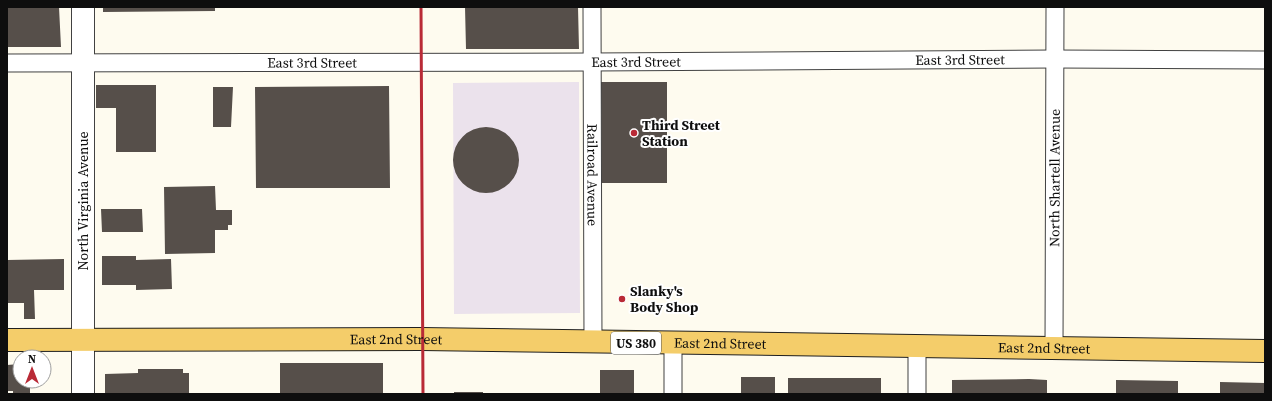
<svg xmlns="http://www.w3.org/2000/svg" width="1272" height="401" viewBox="0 0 1272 401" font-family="'Source Serif 4',serif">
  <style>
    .industrial { fill: #ebe2ec }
    .building { fill: #564f4a }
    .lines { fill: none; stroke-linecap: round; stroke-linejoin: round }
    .minor-casing { stroke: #414141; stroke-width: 19 }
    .tertiary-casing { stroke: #414141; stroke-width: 24 }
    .primary-casing { stroke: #1f1f1f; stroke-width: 24 }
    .minor { stroke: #fff; stroke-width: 17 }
    .tertiary { stroke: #fff; stroke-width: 22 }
    .primary { stroke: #f4cd6a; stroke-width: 22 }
    .rail { stroke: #b92a36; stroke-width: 3 }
    .poi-dot { fill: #b92a36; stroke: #fff; stroke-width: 1.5 }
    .labels { text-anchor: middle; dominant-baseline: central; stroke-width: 4; stroke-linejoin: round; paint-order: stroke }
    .shield { fill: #fff; stroke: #565656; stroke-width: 1 }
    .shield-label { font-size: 13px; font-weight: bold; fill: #0e0e0e }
    .street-label { font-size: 14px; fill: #0e0e0e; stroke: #fff }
    .poi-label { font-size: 14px; font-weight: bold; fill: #0e0e0e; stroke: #fff; text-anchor: start }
  </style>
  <rect width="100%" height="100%" fill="#fefbef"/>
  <path class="industrial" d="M579,82l1,231 -126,1 -1,-231z"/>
  <path class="building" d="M7,7h52l2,40h-54z
    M103,7h112v4l-112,1z
    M465,7h113l1,42h-113z
    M601,82h66v101h-65z
    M96,85h60v67h-40v-44h-20z
    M389,86l1,102h-134l-1,-101z
    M213,87h20l-2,40h-18z
    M453 160a33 33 0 1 1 66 0a33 33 0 1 1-66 0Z
    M215,186l1,24h16v15h-4v5h-13v23l-50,1 -1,-67z
    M101,209h41l1,23h-41z
    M102,256h34v4l35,-1 1,30 -36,1v-5h-34z
    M64,259v31h-30l1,29h-11v-16h-17v-43z
    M280,363h103v31h-103z
    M20,364v17h10v13h-17v-3h-6v-26z
    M138,369h45v4h6v21l-84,-1v-19l33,-1z
    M600,370h34v24h-34z
    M741,377h34v17h-34z
    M788,378h93v16h-93z
    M1029,379l18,1v14h-95v-14z
    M1116,380l62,1v13h-62z
    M1220,382l45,1v11h-45z
    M454,392h29v2h-29z"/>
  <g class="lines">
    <defs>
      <g id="minor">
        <path id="s1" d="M592,7l1,336"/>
        <path id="s2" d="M7,63l585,-1 462,-3 211,1"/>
        <path d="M673,344v50"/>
        <path d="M917,347v47"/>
        <path id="s3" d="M1054,349l1,-342"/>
      </g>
      <path id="tertiary" d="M83,7v387"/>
      <g id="primary">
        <path id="s4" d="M7,340l415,-1 843,12"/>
      </g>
    </defs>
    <use href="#minor" class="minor-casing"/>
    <use href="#tertiary" class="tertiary-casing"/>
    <use href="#primary" class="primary-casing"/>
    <use href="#minor" class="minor"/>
    <use href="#tertiary" class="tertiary"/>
    <use href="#primary" class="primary"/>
    <path class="rail" d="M421,7l2,387"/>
  </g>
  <g class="poi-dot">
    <circle cx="634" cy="133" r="4"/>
    <circle cx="622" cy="299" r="4"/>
  </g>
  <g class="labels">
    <rect class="shield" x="611" y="332" width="50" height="22" rx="3"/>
    <g class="shield-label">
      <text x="636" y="343">US 380</text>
    </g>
    <g class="street-label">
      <text stroke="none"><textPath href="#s2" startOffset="953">East 3rd Street</textPath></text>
      <text stroke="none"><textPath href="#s2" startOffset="629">East 3rd Street</textPath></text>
      <text stroke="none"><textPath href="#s2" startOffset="305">East 3rd Street</textPath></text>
      <text stroke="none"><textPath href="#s1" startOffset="168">Railroad Avenue</textPath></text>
      <text stroke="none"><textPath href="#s3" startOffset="171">North Shartell Avenue</textPath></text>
      <text transform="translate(83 201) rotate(-90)">North Virginia Avenue</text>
      <text stroke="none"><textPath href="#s4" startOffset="389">East 2nd Street</textPath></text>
      <text stroke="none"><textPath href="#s4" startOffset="713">East 2nd Street</textPath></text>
      <text stroke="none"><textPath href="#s4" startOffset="1037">East 2nd Street</textPath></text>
    </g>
    <g class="poi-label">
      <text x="642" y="125">Third Street<tspan x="642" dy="16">Station</tspan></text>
      <text x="630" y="291">Slanky's<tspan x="630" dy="16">Body Shop</tspan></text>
    </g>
  </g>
  <rect width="1272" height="401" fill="none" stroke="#0e0e0e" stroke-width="16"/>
  <g transform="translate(32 369)"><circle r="19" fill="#ffffff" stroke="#9f9f9f"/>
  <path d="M0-3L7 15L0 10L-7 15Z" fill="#b92a36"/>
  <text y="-6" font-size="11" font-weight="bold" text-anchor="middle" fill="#0e0e0e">N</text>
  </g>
</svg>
